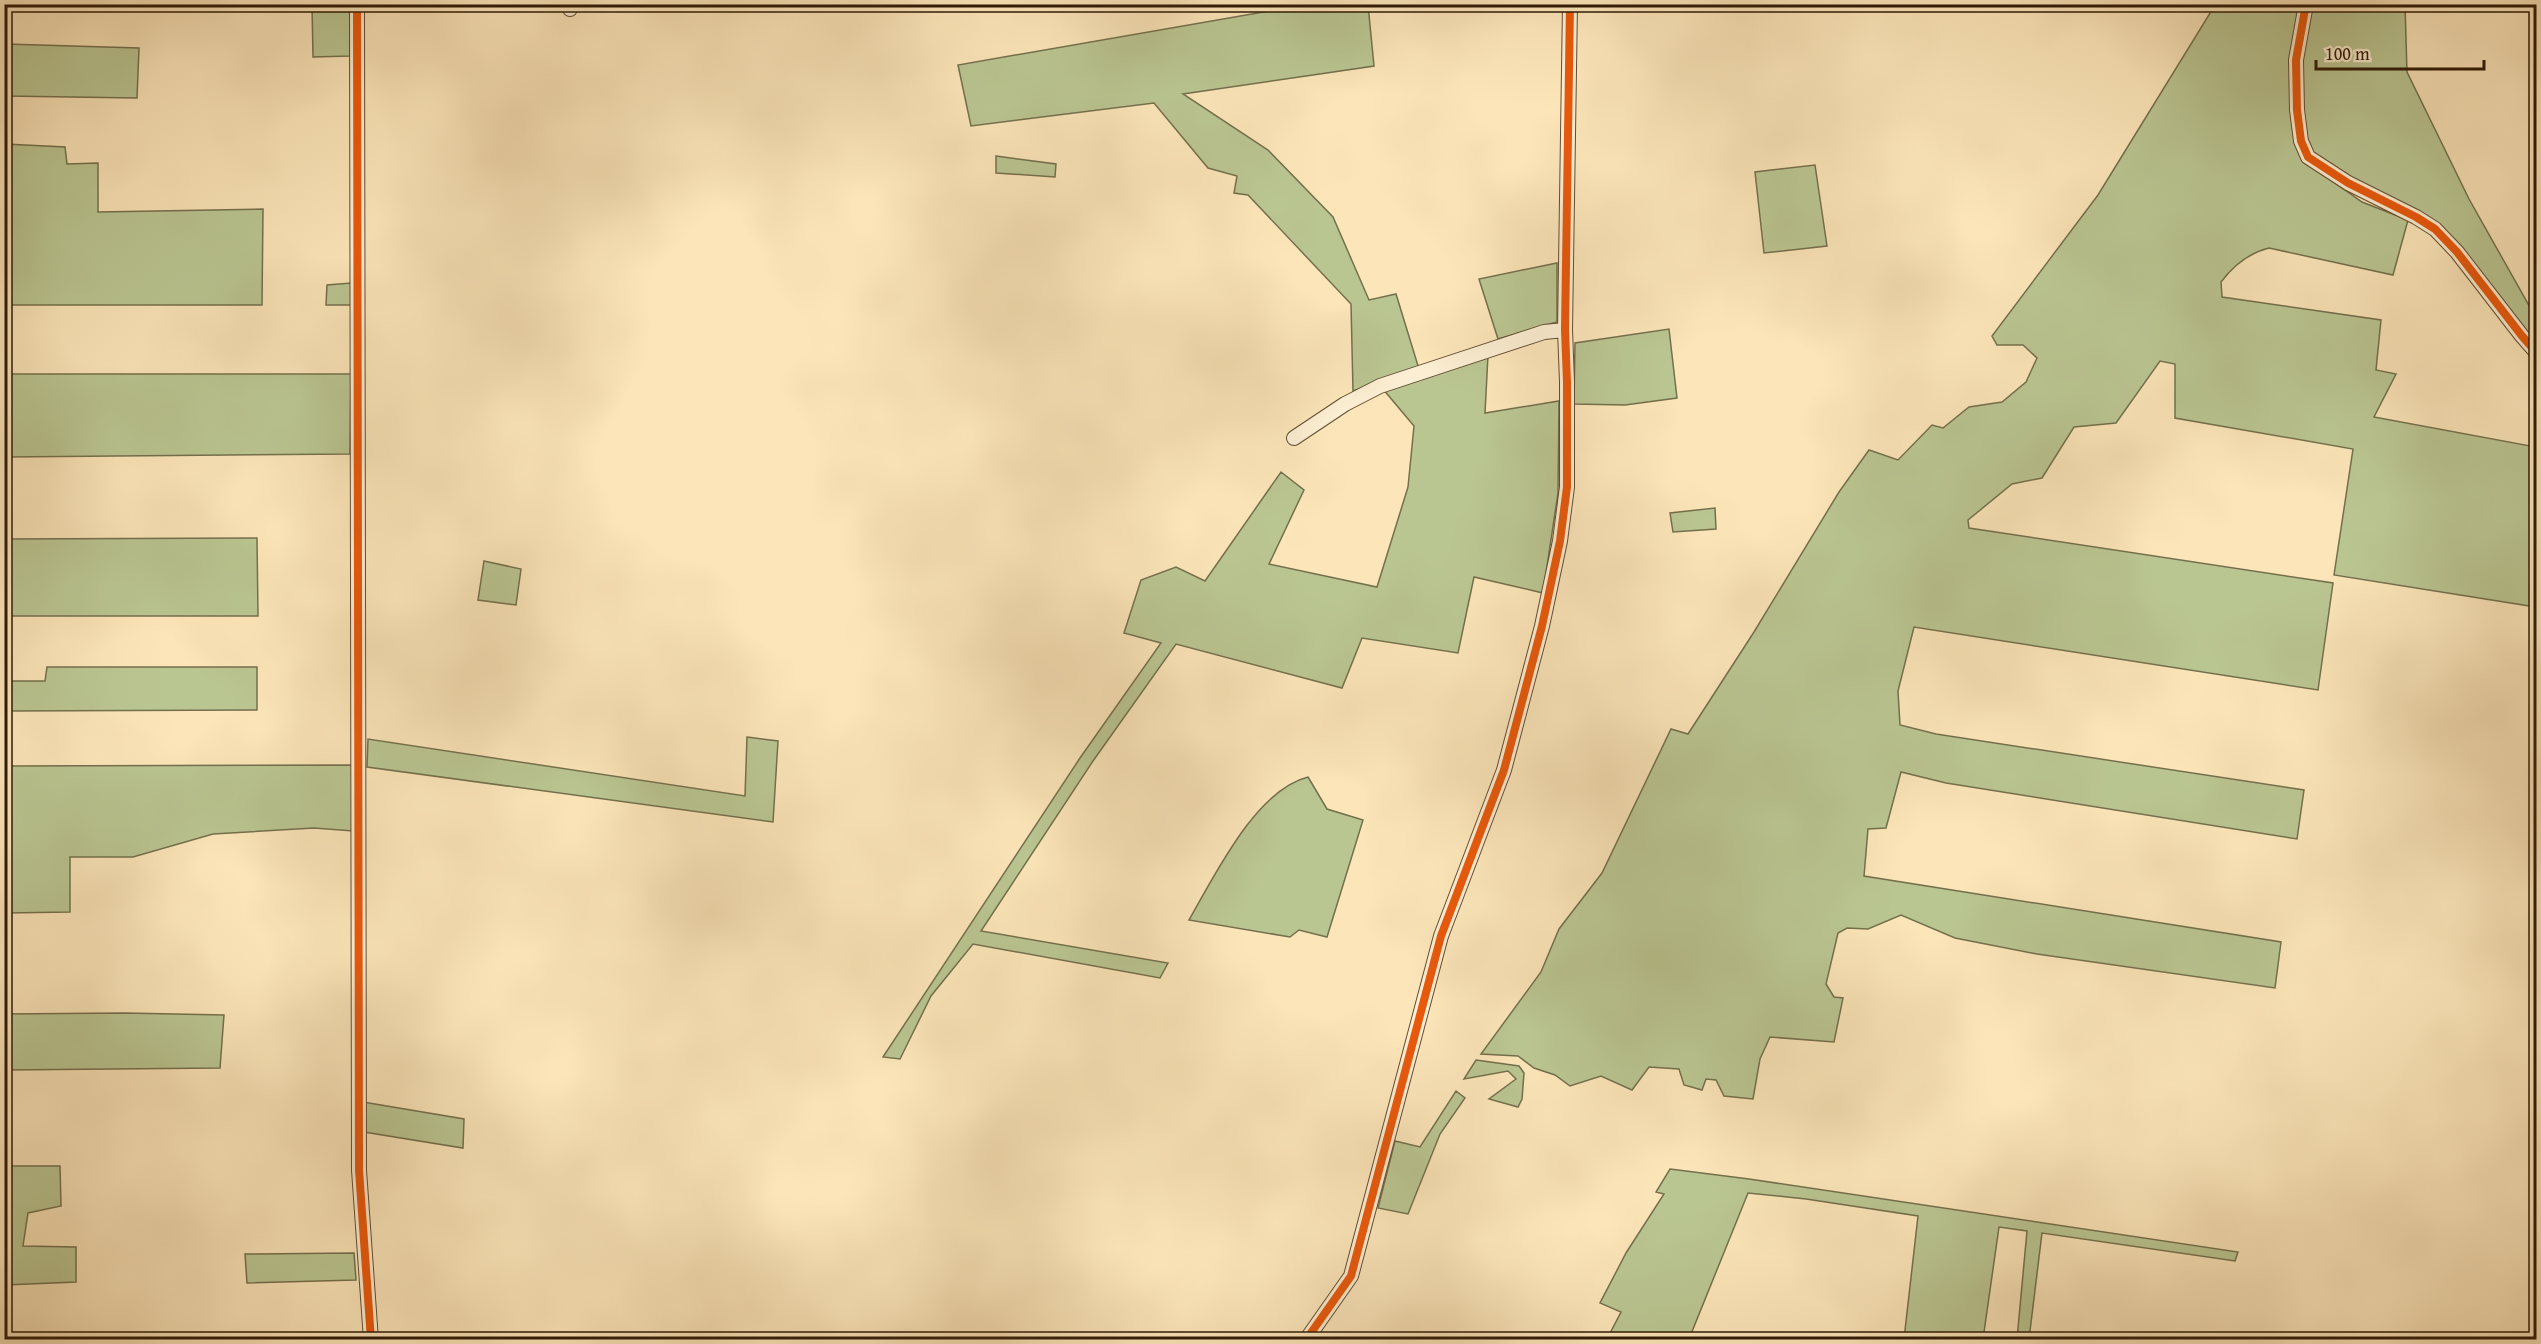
<svg xmlns="http://www.w3.org/2000/svg" width="2541" height="1344" viewBox="0 0 2541 1344" font-family="'Gentium Book Plus',serif">
  <style>
    .green { fill: #bac692; stroke: #74704c; stroke-width: 1.5 }
    .lines { fill: none; stroke-linecap: round; stroke-linejoin: round }
    .minor-casing { stroke: #624d33; stroke-width: 16 }
    .minor { stroke: #fceed2; stroke-width: 14 }
    .cycleway-casing { stroke: #fceed2; stroke-width: 11 }
    .cycleway { stroke: #e8590c; stroke-width: 8 }
  </style>
  <rect width="100%" height="100%" fill="#fbe5b9"/>
  <filter id="stains"><feTurbulence type="fractalNoise" baseFrequency=".00333" numOctaves="4"/><feColorMatrix values="0 0 0 0 .2 0 0 0 0 .09 0 0 0 0 .02 0 0 0 .5 -.17"/></filter>
  <radialGradient id="worn" r=".72"><stop offset=".6" stop-color="#630" stop-opacity="0"/><stop offset="1" stop-color="#630" stop-opacity=".3"/></radialGradient>
  <path class="green" d="M312,5h38v51l-37,1z
    M1304,5h64l6,61 -191,28 85,56 65,67 36,83 27,-6 23,75 -66,22 -2,-87 -103,-109 -14,-2 3,-17 -29,-8 -54,-65 -183,23 -13,-61z
    M2215,5h88l-12,53 22,109 49,35 46,18 -15,55 -124,-27c-20,5 -36,18 -48,34l1,15 159,23 -5,50 20,4 -22,43 162,30v160l-202,-32 19,-126 -178,-31v-54l-15,-3 -44,62 -42,4 -32,51 -30,6 -44,36 1,8 364,55 -15,107 -404,-63 -16,64 2,34 36,9 368,56 -7,49 -351,-56 -45,-11 -15,56 -18,1 -4,47 417,66 -6,46 -238,-34 -82,-16 -54,-23 -33,14 -21,-1 -9,5 -12,51 8,13 9,1 -9,44 -64,-5 -10,22 -7,40 -29,-3 -8,-16 -10,-1 -4,11 -18,-5 -5,-16 -30,-2 -17,23 -31,-14 -31,10 -15,-11 -21,-7 -16,-12 -37,-2 60,-82 18,-43 43,-56 69,-144 17,5 66,-102 85,-140 30,-42 29,10 34,-35 11,3 26,-21 33,-5 24,-20 11,-24 -14,-13h-26l-5,-9 106,-141z
    M2311,5h94l2,67 62,127 67,119v29l-87,-108 -133,-82 -10,-12 -5,-30v-53z
    M5,44l134,4 -2,50 -132,-2z
    M5,144l60,3 2,17 31,-1v49l165,-3 -1,96h-257z
    M996,156l60,8 -1,13 -59,-4z
    M1815,165l12,81 -63,7 -9,-81z
    M1557,263v59l-59,17 -19,-60z
    M351,283l1,22h-26l1,-20z
    M1669,329l8,69 -52,7 -51,-1 1,-61z
    M1488,355l-3,58 74,-12 -1,92 -15,100 -69,-16 -16,76 -96,-15 -20,50 -166,-44 -83,117 -112,170 187,32 -8,15 -187,-34 -42,52 -31,63 -17,-2 197,-299 81,-115 -37,-10 17,-53 35,-13 29,14 76,-109 23,18 -35,74 108,23 31,-100 6,-61 -31,-37z
    M4,374h347l-1,80 -345,3z
    M1715,508l1,21 -43,3 -3,-19z
    M257,538l1,78h-253v-77z
    M484,561l37,8 -5,36 -38,-5z
    M47,667h210v43l-252,1v-30h40z
    M747,737l31,4 -5,81 -406,-55 1,-28 377,57z
    M354,765l-1,66 -39,-3 -101,6 -80,23h-63v55l-65,1 -1,-147z
    M1308,777l19,32 36,11 -36,117 -28,-7 -9,7 -101,-17c26,-45 67,-130 119,-143z
    M124,1013l100,2 -4,53 -215,2v-56z
    M1476,1060l43,6 5,7 -2,26 -4,8 -29,-8 27,-20 -8,-8 -44,8z
    M1456,1091l9,7 -25,36 -32,80 -30,-6 17,-67 25,6z
    M363,1102l101,17 -1,29 -99,-16z
    M5,1166h55l1,40 -33,7 -5,33 53,1v35l-71,3z
    M1670,1169l79,10 489,73 -3,9 -193,-28 -13,106h-12l10,-108 -28,-4 -16,112h-79l14,-123 -112,-17 -58,-6 -59,146h-82l14,-27 -21,-9 26,-50 38,-59 -8,-2z
    M354,1253l2,27 -109,3 -2,-29z"/>
  <g class="lines">
    <defs>
      <path id="minor" d="M357,4l2,1166 12,170
        M2306,4l-10,56 1,50 4,31 7,16 40,26 68,34 19,12 22,23 65,84 14,16
        M570,9v-5
        M1294,438l51,-34 35,-18 164,-54 21,-2
        M1306,1340l45,-64 90,-340 63,-166 38,-144 18,-85 7,-54v-105l-2,-52 5,-326"/>
    </defs>
    <use href="#minor" class="minor-casing"/>
    <use href="#minor" class="minor"/>
    <defs>
      <path id="cycleway" d="M357,4l2,1166 12,170
        M2306,4l-10,56 1,50 4,31 7,16 40,26 68,34 19,12 22,23 65,84 14,16
        M1306,1340l45,-64 90,-340 63,-166 38,-144 18,-85 7,-54v-105l-2,-52 5,-326"/>
    </defs>
    <use href="#cycleway" class="cycleway-casing"/>
    <use href="#cycleway" class="cycleway"/>
  </g>
  <rect width="2541" height="1344" fill="none" stroke="#fbe5b9" stroke-width="24"/>
  <rect x="6" y="6" width="2529" height="1332" fill="none" stroke="#2f1a06" stroke-width="3"/>
  <rect x="12" y="12" width="2517" height="1320" fill="none" stroke="#2f1a06" stroke-width="1.5"/>
  <path d="M2316 60v9h168v-9" fill="none" stroke="#2f1a06" stroke-width="3"/>
  <text x="2325" y="60" font-size="18" fill="#2f1a06" stroke="#fceed2" stroke-width="4.5" paint-order="stroke">100 m</text>
  <rect width="100%" height="100%" filter="url(#stains)"/>
  <rect width="100%" height="100%" fill="url(#worn)"/>
</svg>
